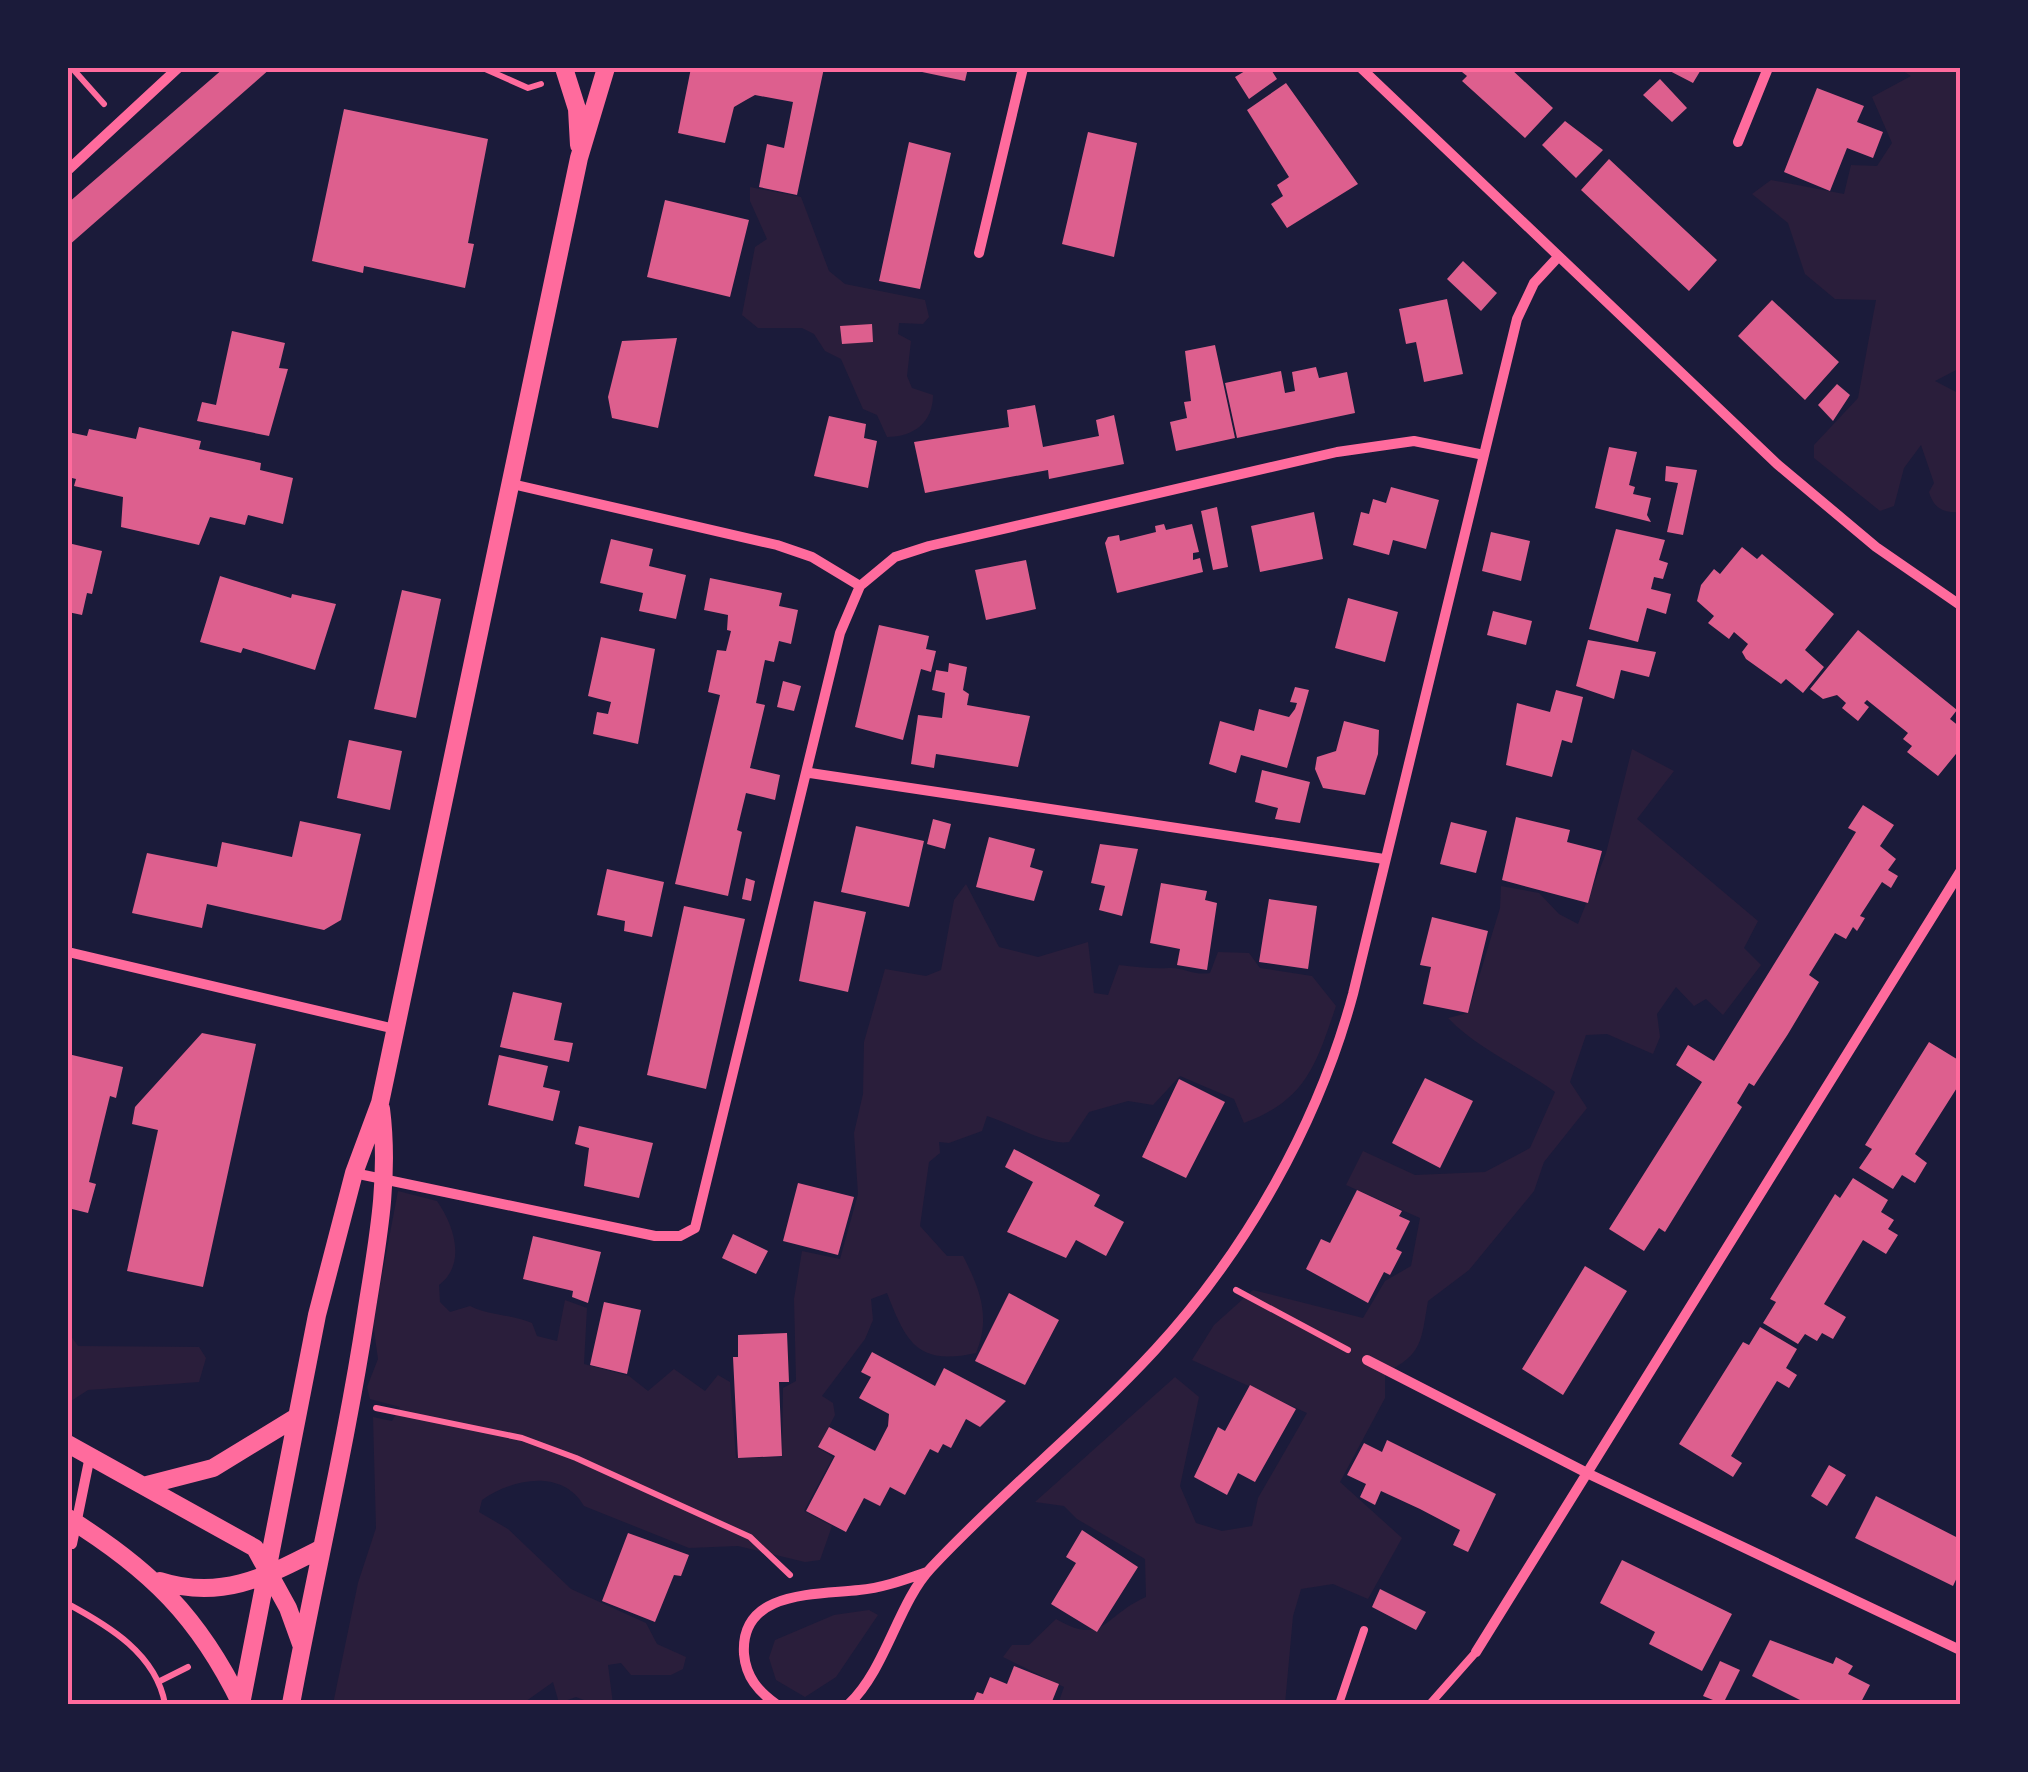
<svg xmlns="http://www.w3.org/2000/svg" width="2028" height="1772" viewBox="0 0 2028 1772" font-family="Georgia,serif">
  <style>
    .green { fill: #2a1e3b }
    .building { fill: #dd5f8e }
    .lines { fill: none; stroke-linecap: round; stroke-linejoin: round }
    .path { stroke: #ff6b9d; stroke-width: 6 }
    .service { stroke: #ff6b9d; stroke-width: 8 }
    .minor { stroke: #ff6b9d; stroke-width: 10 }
    .tertiary { stroke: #ff6b9d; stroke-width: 18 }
    .neatline { fill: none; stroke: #ff6b9d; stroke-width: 4 }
  </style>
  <rect width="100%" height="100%" fill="#1b1b3a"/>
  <path class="green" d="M1898,68h62v300l-25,13 25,13v118c-16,1 -26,-3 -31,-20l5,-9 -13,-38 -17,23 -10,38 -14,5 -66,-53v-13l44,-47 18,-98 -41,-1 -30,-25 -17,-51 -36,-29 19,-14 73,14 7,-29 26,1 15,-23 -20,-46 39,-21z
    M750,187l51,10 28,74 16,13 80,16 4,17 -6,7 -24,-1 -1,11 13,7 -4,35 5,12 21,7c0,27 -19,42 -46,42l-10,-22 -14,-6 -22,-50 -16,-8 -11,-17 -12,-6h-44l-16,-13 13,-68 12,-8 -17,-38z
    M1632,749l42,22 -37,48 121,102 -14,27 17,17 -38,50 -17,-16 -12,7 -18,-19 -19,27 3,23 -7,17 -46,-20 -21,1 -16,47 17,26 -43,54 -10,29 -65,79 -41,31c-7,40 -5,53 -43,72v25l-45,84 62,56 -34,61 -35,-15 -32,5 -8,27 -8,88h-227l6,-17 -61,-30 9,-12h17l27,-26c48,28 48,-4 90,-22l-1,-38 -68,-40 -13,-13 -29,-4 140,-125 24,20 -19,89 16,37 26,8 30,-5 6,-28 49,-85 -115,-53 22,-35 39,-35 110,28 22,-37 26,-15 9,-48 -74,-33 17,-34 52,24 70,-3 45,-24 25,-56c-33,-24 -81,-46 -107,-74l20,-5 32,-105 1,-22 38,7 20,21 19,10 28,-71z
    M966,884l33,63 39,10 50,-15 6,51 14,2 11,-30c18,2 33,4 50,3 14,-1 25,8 41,5l8,-21 31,1 11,15 52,8 24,30c-20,59 -30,94 -92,117l-10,-24 -54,-23 -27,29 -25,-4 -39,11 -20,30c-22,4 -58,-19 -82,-26l-5,15 -33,12 -10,-1 1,11 -11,9 -9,64 27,30h16c17,33 28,61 13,97 -59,13 -70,-11 -89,-60l-16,6 2,21 -8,19 -43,57 11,7 2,12 -17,33 15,9 -29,54 28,15 -12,34 -15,2 -67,-16 -49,2 -105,-42c-22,-38 -73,-27 -102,-6l-3,12 29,17 63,60 75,34 11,21 29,13 -3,12 -12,6h-40l-10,-12 -13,2 5,39h-19l-18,-7 -17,6 -6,-21 -31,22h-189l25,-121 18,-55 -3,-111 19,4 8,-14 -30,-8 -3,-12 11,-28 -5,-36 25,-132 39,10c17,24 30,63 2,84l1,17 10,10 20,-6c20,10 41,8 62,17l5,13 20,5 8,-41 22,8 -3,56 45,12 19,15 26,-22 31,22 13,-16 12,7 6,76 46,-1 1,-69 13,-7 -2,-82 8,-48 38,8 18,-65 -4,-61 9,-39 1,-52 21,-73 41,7 15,-6 13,-70z
    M68,1332l10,14 121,1 7,11 -7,24 -111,8 -20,13z
    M869,1610l9,5 -42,62 -31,20 -29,-17 -7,-22 6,-18 59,-25z"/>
  <path class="building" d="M224,68h47l-203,178v-43z
    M691,68h133l-27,127 -38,-8 8,-43 17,4 9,-46 -38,-7 -9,5 -12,7 -9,36 -47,-10z
    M903,68h65l-3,13z
    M1250,68h20l7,11 -28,20 -14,-22z
    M1457,68h53l43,40 -28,30 -63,-57 5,-5z
    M1664,68h38l-9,15z
    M1660,79l27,29 -15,14 -29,-27z
    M1286,83l72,101 -71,44 -16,-24 12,-8 -6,-11 12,-8 -42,-67z
    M1817,88l47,18 -7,16 26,10 -10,26 -26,-10 -17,43 -46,-19z
    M344,109l144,30 -20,104 6,1 -9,44 -101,-22 -1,7 -51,-12z
    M1565,121l38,29 -27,28 -34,-33z
    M1088,132l49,11 -23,114 -52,-13z
    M909,142l42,11 -31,136 -41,-8z
    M1609,159l108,101 -28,31 -108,-101z
    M665,200l84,20 -19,77 -83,-20z
    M1463,261l34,32 -16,18 -34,-32z
    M1447,299l16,75 -39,8 -8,-40 -10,2 -7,-35z
    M1772,300l67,62 -34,38 -67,-64z
    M872,324l1,18 -31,2 -2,-18z
    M232,331l53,12 -6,25 9,1 -19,67 -72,-15 5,-19 14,3z
    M677,338l-19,90 -46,-10 -4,-21 14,-56z
    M1215,345l20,93 -59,13 -6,-29 17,-4 -3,-16 7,-1 -6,-50z
    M1316,367l3,11 28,-6 8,41 -118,25 -12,-55 56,-12 4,22 10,-2 -3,-19z
    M1837,384l13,11 -17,26 -15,-16z
    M1035,405l8,42 56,-11 -3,-16 18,-5 10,49 -75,15 -1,-9 -123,23 -11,-51 95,-15 -2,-17z
    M829,416l37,8 -2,14 13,3 -9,47 -54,-12z
    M139,427l62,14 -2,8 62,14 -1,7 33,8 -10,46 -35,-9 -3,10 -35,-8 -11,28 -78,-18 2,-30 -49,-11 2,-7 -8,-2v-45l19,4 2,-7 47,10z
    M1609,447l28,5 -8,33 6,2 -2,7 18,4 -4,17 4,7 -56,-14z
    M1666,466l31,4 -14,65 -16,-3 11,-49 -13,-2z
    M1391,487l48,13 -13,49 -33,-9 -4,15 -36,-10 8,-33 8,2 4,-15 13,4z
    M1217,507l11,60 -15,3 -12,-59z
    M1314,512l9,47 -63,13 -9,-46z
    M1164,524l2,6 26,-6 7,28 -6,1v7l7,-2 3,14 -86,21 -12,-50 3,-6 11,-2 1,6 36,-9 -1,-6z
    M1616,529l49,11 -6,20 9,3 -5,16 -9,-2 -3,12 20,5 -5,20 -19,-6 -9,34 -49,-13z
    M1491,532l39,9 -9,40 -39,-10z
    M611,539l42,10 -4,17 37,9 -10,44 -37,-8 4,-18 -43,-10z
    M68,543l34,8 -10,43 -5,-1 -5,22 -14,-3z
    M1742,547l15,12 5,-5 72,60 -29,36 19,17 -21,26 -17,-14 -5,5 -35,-25 -4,-7 6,-8 -14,-12 -5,7 -21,-16 6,-7 -17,-15 4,-16 13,-16 6,5z
    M1026,560l10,49 -50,11 -11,-50z
    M220,576l71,22 1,-4 44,10 -21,66 -72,-22 -2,5 -41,-11z
    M710,578l72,15 -3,13 19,4 -7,34 -12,-3 -5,21 -9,-2 -9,43 9,2 -15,63 30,7 -5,25 -29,-7 -9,37 5,2 -14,64 -53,-12 45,-189 -12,-3 9,-42 9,1 5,-20 -4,-1 1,-15 -24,-5z
    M402,590l39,9 -25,119 -42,-9z
    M1348,598l50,14 -13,50 -50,-14z
    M1493,611l39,10 -6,24 -39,-10z
    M879,625l50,11 -3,13 10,2 -5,21 -10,-3 -18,71 -48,-13z
    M1858,630l99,80 -7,9 10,8v22l-22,27 -31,-24 5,-6 -9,-7 5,-6 -41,-33 -3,3 5,4 -11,14 -16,-13 4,-5 -9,-8 -14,4 -13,-10z
    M601,637l54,12 -17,95 -45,-10 4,-22 11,2 3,-12 -23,-6z
    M1588,640l68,12 -7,25 -28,-7 -7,29 -38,-13z
    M949,663l18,4 -4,23 6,4 -2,11 63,11 -12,51 -82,-13 -2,14 -23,-4 7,-49 24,3 3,-25 -13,-3 4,-20 12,2z
    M783,681l18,5 -7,25 -17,-4z
    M1295,687l14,3 -22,78 -46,-13 -5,18 -27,-9 11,-43 34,10 5,-22 30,8 6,-8 2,-6 -7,-1z
    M1556,690l27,7 -11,46 -10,-3 -10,37 -46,-12 11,-62 33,9z
    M1344,721l35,9 -1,24 -13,41 -42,-7 -8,-19 2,-12 19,-6z
    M349,740l53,11 -12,59 -53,-12z
    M1262,770l48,12 -10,41 -25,-4 3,-11 -23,-6z
    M1863,805l31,20 -14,21 16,13 -8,11 10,6 -7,12 -9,-6 -22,34 5,2 -8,13 -4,-4 -7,12 -11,-6 -26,42 10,7 -31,52 -34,52 -5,-3 -12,20 5,4 -77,125 -6,-4 -15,23 -35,-22 93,-147 -26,-17 12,-20 26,16 142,-229 -8,-4z
    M1516,817l54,13 -3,12 35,9 -14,52 -86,-23z
    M933,819l18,5 -6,25 -18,-5z
    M300,821l61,13 -20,86 -17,10 -117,-26 -5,24 -70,-15 15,-60 70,14 5,-25 70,15z
    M1451,822l36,9 -11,42 -36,-9z
    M856,826l68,15 -15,66 -68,-15z
    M989,837l46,12 -5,18 13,4 -9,30 -58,-14z
    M1100,844l38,5 -16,67 -23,-6 6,-24 -14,-3z
    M607,869l57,13 -12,55 -28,-6 1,-10 -28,-6z
    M746,878l9,3 -4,20 -9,-2z
    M1161,883l46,8 -2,9 12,3 -10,67 -30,-5 3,-16 -30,-6z
    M1269,899l48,7 -9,63 -49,-7z
    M814,901l52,11 -18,80 -49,-11z
    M684,906l61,13 -39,170 -59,-14z
    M1432,917l56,14 -20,82 -45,-9 8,-37 -11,-2z
    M513,992l49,11 -8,37 19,3 -4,19 -69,-15z
    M202,1033l54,11 -53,243 -76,-16 31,-141 -26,-6 3,-17z
    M1929,1042l31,19v22l-45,71 12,9 -12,20 -13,-8 -9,14 -34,-21 13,-19 -7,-4z
    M68,1054l55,13 -7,31 -6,-2 -21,86 7,2 -8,29 -20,-5z
    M499,1055l49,11 -5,21 17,4 -7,30 -65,-16z
    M1425,1078l48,23 -33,67 -48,-25z
    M1179,1079l46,23 -39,76 -44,-21z
    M579,1126l74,17 -14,55 -55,-12 5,-38 -14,-4z
    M1014,1149l86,46 -6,11 30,16 -18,34 -30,-16 -10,18 -59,-26 26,-50 -28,-15z
    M1853,1178l35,22 -7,12 13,8 -6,9 10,6 -12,19 -23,-14 -39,64 22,13 -13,22 -11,-6 -5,8 -12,-7 -7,10 -35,-21 13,-21 -6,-3 65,-105 5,4z
    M798,1183l56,14 -16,58 -55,-14z
    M1357,1190l45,21 -3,5 11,5 -14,28 6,3 -12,23 -6,-3 -16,31 -62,-34 15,-30 9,4z
    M733,1234l35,17 -12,23 -34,-16z
    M533,1236l68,16 -13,51 -16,-6 1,-6 -50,-12z
    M1585,1266l42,25 -64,104 -41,-26z
    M1009,1293l50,27 -34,65 -50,-24z
    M604,1302l37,8 -14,64 -37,-9z
    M1760,1327l37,22 -11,19 11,7 -8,13 -12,-7 -46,75 11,7 -9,14 -54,-33 64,-102 6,3z
    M787,1333l2,49h-10l3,74 -44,2 -5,-101h5v-22z
    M872,1352l63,34 9,-18 62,33 -26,26 -14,-8 -15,29 -8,-4 -5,9 -8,-4 -25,46 -15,-8 -10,19 -16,-8 -18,34 -40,-21 29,-55 -17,-9 11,-20 46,24 13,-25 1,-12 -30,-16 12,-21 -10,-5z
    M1250,1385l46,24 -41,73 -17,-9 -11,22 -33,-18 24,-50 7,4z
    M1387,1440l109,54 -28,58 -15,-7 7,-15 -40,-21 -39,-18 -6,14 -15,-8 6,-13 -19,-9 17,-32 18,9z
    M1829,1465l17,10 -19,31 -16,-10z
    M1876,1496l84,43v32l-7,15 -98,-48z
    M1082,1530l56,37 -41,65 -46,-28 25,-41 -10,-6z
    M628,1533l61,22 -8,21 -7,-1 -19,47 -53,-21z
    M1622,1560l110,54 -30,57 -53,-27 6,-12 -55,-29z
    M1380,1589l46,23 -10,18 -44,-23z
    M1770,1640l63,24 3,-7 17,9 -5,8 22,11 -10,19h-52l-56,-28z
    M1720,1661l20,9 -17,34 -20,-8z
    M1014,1666l45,18 -8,20h-79l5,-12 6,2 7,-17 17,7z"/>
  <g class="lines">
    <path class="path" d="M72,68l32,36
      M483,68l45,20 13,-4
      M1236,1290l112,60
      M376,1408l146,30 54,20 174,79 40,38
      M68,1604c41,22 88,50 97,100
      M158,1682l30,-15"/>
    <path class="service" d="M1339,1704l25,-74
      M1430,1704l46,-52"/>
    <path class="minor" d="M1361,68l416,396 99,83 84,58
      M1738,142l30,-74
      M68,170l110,-102
      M979,253l44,-185
      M512,484l265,61 35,12 48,29 35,-29 34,-11 408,-94 77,-11 70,14
      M810,773l574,86
      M68,952l327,77
      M354,1173l301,63h25l15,-8 145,-595 20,-47
      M1367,1360l222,114 371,176
      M72,1544l18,-88
      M1476,1652l484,-780
      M776,1704c-18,-13 -30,-27 -32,-50 -4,-64 72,-59 115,-64 23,-2 45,-10 68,-18
      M849,1704c37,-35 49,-101 82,-136 71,-76 153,-141 224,-218 91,-99 163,-226 198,-356l164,-675 17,-36 24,-26"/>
    <path class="tertiary" d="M564,68l13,41 2,36
      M68,1444l187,104 33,60 13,36
      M147,1485l66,-17 82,-50
      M68,1518c82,51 131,99 173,186
      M160,1581c62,20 107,-5 162,-33
      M241,1704l76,-389 37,-142 26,-70 199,-945 27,-90
      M291,1704c24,-130 55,-259 75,-390 11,-70 24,-134 15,-205"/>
  </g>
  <rect width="2028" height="1772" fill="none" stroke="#1b1b3a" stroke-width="140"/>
  <rect x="70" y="70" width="1888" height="1632" class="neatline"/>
</svg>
